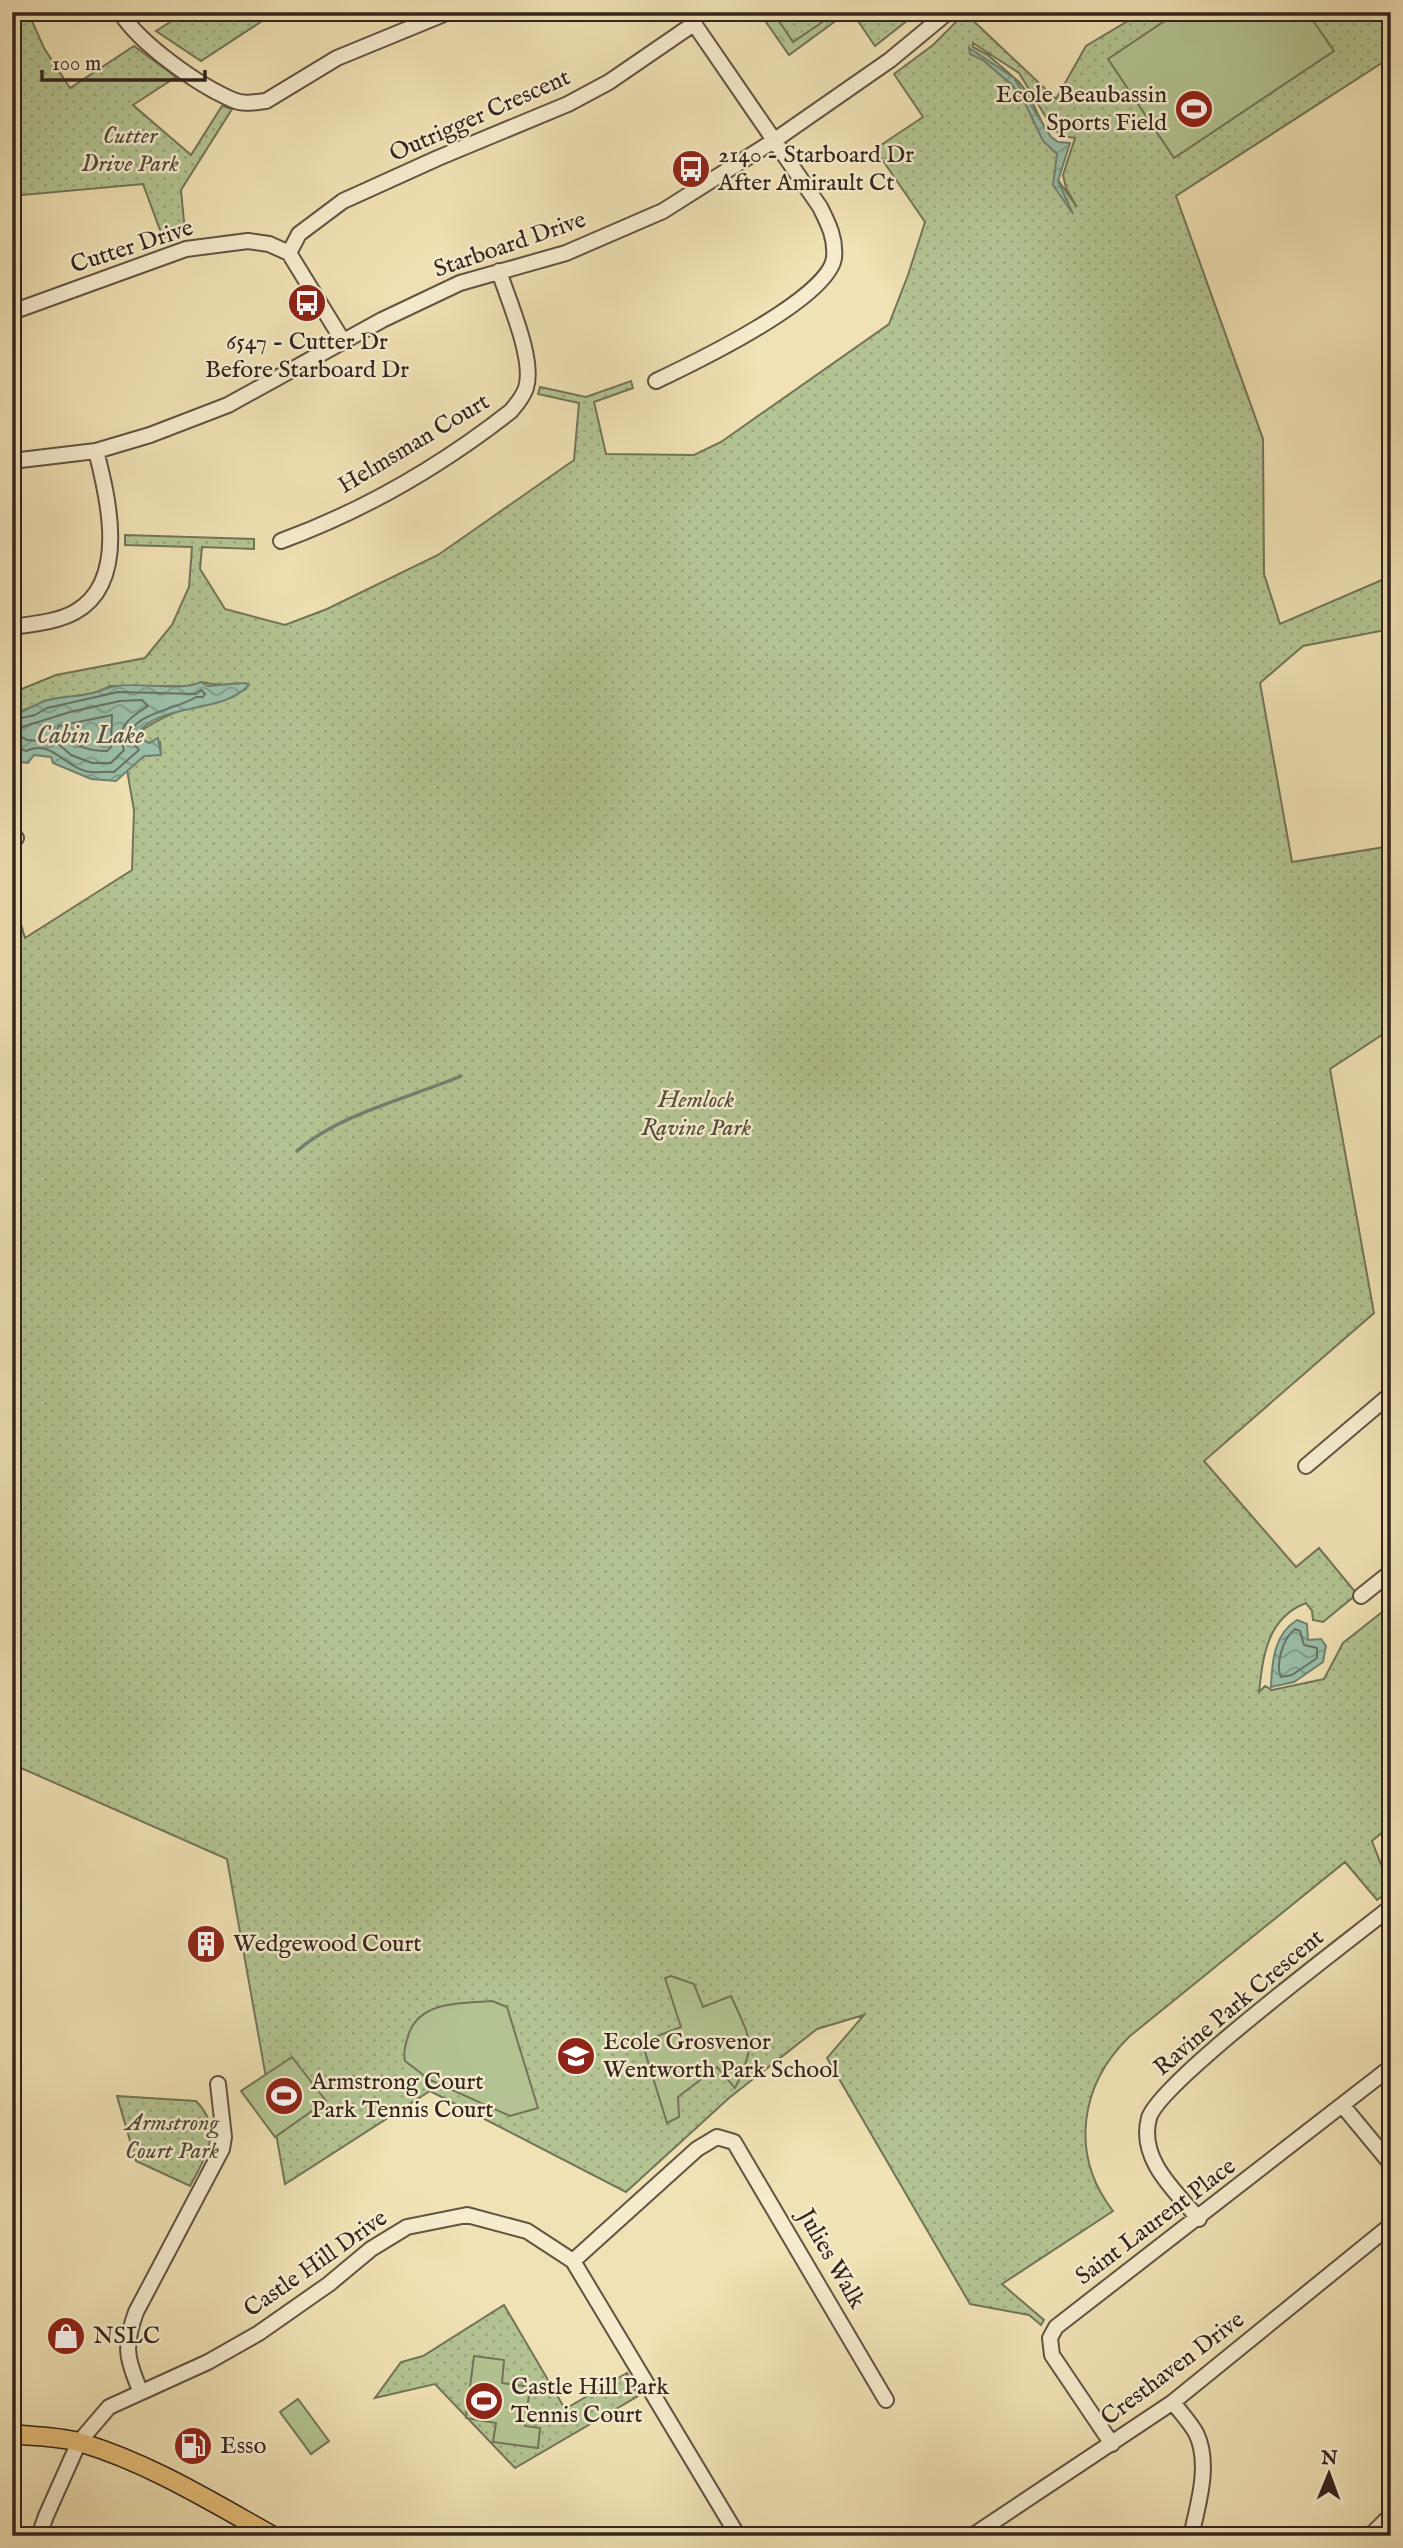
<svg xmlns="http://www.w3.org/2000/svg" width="1403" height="2548" viewBox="0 0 1403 2548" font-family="'IM FELL English',serif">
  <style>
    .forest { fill: url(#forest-crowns); stroke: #737458; stroke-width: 2 }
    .park { fill: url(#park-dots); stroke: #737458; stroke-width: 2; fill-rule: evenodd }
    .pitch { fill: #b3c492; stroke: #737458; stroke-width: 2 }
    .water { fill: url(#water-waves); stroke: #718171; stroke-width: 2 }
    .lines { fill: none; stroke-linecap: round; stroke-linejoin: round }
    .shore { stroke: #677264; stroke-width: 2 }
    .stream { stroke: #718171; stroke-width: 3.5 }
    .minor-casing { stroke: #625444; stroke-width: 18 }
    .major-casing { stroke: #33241e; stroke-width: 21 }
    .minor { stroke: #f5ecce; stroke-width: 14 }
    .major { stroke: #e8c17a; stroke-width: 18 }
    .labels { text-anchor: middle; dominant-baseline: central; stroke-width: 5; stroke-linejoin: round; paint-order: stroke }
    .poi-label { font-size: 24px; fill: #33241e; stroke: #f5ecce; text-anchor: start }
    .street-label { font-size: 24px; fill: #33241e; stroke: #f5ecce }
    .park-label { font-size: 24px; font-style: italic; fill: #534c3b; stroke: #f5ecce }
    .water-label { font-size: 26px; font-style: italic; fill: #525248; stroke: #f5ecce }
  </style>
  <defs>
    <pattern id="forest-crowns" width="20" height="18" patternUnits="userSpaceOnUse" patternTransform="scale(1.75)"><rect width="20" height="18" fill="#b3c492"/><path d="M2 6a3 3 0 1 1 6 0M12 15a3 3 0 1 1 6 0" fill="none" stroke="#9aa87d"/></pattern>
    <pattern id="park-dots" width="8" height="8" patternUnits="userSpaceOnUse" patternTransform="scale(1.75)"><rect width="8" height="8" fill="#b3c492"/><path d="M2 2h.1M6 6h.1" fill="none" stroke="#9aa87d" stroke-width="1.8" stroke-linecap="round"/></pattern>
    <pattern id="water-waves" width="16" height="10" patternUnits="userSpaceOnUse" patternTransform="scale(1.75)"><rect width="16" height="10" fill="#9bbfa9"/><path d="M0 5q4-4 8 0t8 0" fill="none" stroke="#7f9b89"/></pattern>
  </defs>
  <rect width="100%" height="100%" fill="#f0e2b4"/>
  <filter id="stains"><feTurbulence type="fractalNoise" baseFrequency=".00286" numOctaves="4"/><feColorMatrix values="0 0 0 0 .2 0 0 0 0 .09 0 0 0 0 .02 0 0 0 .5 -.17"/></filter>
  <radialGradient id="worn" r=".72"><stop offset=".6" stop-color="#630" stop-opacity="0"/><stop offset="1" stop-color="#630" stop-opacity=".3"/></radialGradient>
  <path class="forest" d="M759,12h86v2l-56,41z"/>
  <path class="park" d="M12,12h16l16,36 26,40 64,-42 42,31 -43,28 58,50 31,-49 10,3 -51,81 4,42 -22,6 -20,-54 -131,12z
    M186,12h90l-75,49 -45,-30z
    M773,12h64l-44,30z
    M852,12h66l-43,34z
    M1143,12h248v45l-215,139 87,243 1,135 16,50 111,-48v53l-88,17 -43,37 32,179 99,-16v183l-61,40 44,244 -170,148 92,106 23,-19 38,46 -34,28 -10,-2 -1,-9 -6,-8c-39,15 -43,53 -47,89l6,-6 7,4 52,-11 19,-36 48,-38v220l-19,16 19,49 -14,10 -32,-38 -215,174c-50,48 -61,118 -17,175l-111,73 42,36 -3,5 -12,-10 -59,-11 -143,-246 37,-43 -47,14 -88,69 -103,94 -196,-101 -145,93 -58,-325 -215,-95v-105l4,-5 -4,-19 7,-2 -7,-16v-705l5,-1 8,27 107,-68 2,-60 -7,-40 17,-14 17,-2 -1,-12 -11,1 -12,-5 -1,-4c16,-11 33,-21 53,-26 21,-6 37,-7 57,-19l-8,-6c-15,3 -25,2 -37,-1l-7,4h-84l-14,7 -52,8 -11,8 -21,5v-21l44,-18 89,-17 27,-33 17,-38 3,-40 -67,-2v-10l129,4v10l-52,-2 -2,22 25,40 60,16 42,-16 111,-54 136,-95 5,-57 -41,-9 2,-7 46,10 45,-16 2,7 -39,14 12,52 88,1 27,-13 168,-118 19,-49 17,-53 -50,-73 48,-32 -29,-43 39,-29 32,-32 91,86 30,-53zM973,43l46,30 33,54 10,9 13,2 -12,37 3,13 11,19 -19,-27 4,-32 -14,-13 -19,-40 -10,-13 -31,-27 -15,-8z
    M117,2096l79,5c28,28 10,55 -6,85l-54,-25z
    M504,2305l61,104 62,-36 11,23 -123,72 -80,-84 -60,14 26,-36 22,-6z"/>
  <path class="pitch" d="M1178,12h129l27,39 -160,107 -66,-99z
    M671,1976l23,8 9,23 28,-11c20,45 26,46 4,92l-18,-21 -39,30 1,20 -12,6 -25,-81 39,-15 -16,-49z
    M492,2001l15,6 31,101 -28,8 -80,-36 -25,-19c-2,-10 1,-18 4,-28 13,-33 52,-29 83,-32z
    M292,2057l34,44 -51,36 -34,-46z
    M474,2356l30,4 -2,23 28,4 -5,39 15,2 -2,20 -45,-6 3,-19 -30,-5z
    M298,2399l31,42 -18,13 -31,-42z"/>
  <path class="water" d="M969,48l45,30 37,59 7,5 12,1 -12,38 15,33 -20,-29 4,-31 -14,-13 -18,-38 -13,-18 -29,-25 -13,-6z
    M201,682l7,4 37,-3 4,2c-29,31 -88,15 -114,51l14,7 9,-5 3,17 -17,1 -28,25 -25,-2 -38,-16 -2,-6 -17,-2 -6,8 -7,-1 -5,-10 -4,-1v-37c12,-3 20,-7 30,-12 17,-7 37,-4 54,-10 7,-2 13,-5 20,-6 26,-4 63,6 85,-4z
    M1297,1620l10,4 1,16 13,-1 5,7 -3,16 -29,20 -23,5c1,-26 3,-53 26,-67z"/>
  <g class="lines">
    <path class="shore" d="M142,700l6,6c-19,12 -33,21 -24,44l-13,13h-19l-21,-8 -15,-13 -29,-2 -13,-7 2,-4 54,-17 50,-11z
      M112,715l-1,32 -4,4c-26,0 -30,-7 -50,-21l2,-4z
      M12,720l23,-5 12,-7 71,-16 78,2 5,-4 4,4 -2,3h-7c-15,11 -67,17 -67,41l10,12 -25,22c-8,-1 -15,1 -23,0 -25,-2 -39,-34 -65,-21l-14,-6
      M1295,1629l5,2 4,14 13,3v10l-25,17 -11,2c-6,-12 2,-39 14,-48z"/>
    <path class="stream" d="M297,1151c42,-37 112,-53 164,-75"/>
    <defs>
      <path id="minor" d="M120,12c20,32 78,73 113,88 11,5 22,2 33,1l71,-43 112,-46
        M289,253l10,-19 44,-33 95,-43 130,-54 41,-22 86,-59
        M12,312l174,-63 62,-8 21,3 20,9 54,88
        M656,381c38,-18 172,-82 178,-123 2,-20 -6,-35 -14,-51l-134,-195
        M12,461l84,-10 54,-16 78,-30 154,-85 78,-37 106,-30 97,-42 112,-71 115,-80 58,-48
        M281,541c82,-30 161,-76 230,-130 6,-7 12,-14 15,-23 9,-29 -18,-88 -27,-117
        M12,627c21,-3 45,-5 63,-15 54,-30 33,-115 21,-161
        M12,840l4,-2
        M1306,1466l85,-72
        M1361,1596l30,-24
        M1343,2106l48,58
        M1199,2219c-24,-28 -61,-60 -50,-101 11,-36 201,-178 242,-211
        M573,2261l124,-112 20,-12 17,5 152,258
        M140,2390c-14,-32 -16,-45 -4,-78l86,-163 2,-12 -6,-53
        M1173,2402c7,10 17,20 23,31 15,30 2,72 -5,103
        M1112,2444l-60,-89 -2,-17 6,-11 335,-260
        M43,2536l-2,-6 5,-14 33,-74 30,-35 99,-45 51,-29 70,-49 42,-35 36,-22 60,-12 60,16 46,30 165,275
        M972,2536l201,-134 218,-177
        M1370,2536l21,-21"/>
      <path id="major" d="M12,2434c23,3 49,2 70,9 67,20 130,59 191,93"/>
    </defs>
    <use href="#minor" class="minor-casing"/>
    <use href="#major" class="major-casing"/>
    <use href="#minor" class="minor"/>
    <use href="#major" class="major"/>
  </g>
  <defs>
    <symbol id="stadium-disc" viewBox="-11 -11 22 22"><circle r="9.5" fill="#8f2418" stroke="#f5ecce"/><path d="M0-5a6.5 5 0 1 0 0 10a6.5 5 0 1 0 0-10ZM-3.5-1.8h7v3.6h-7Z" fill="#fff"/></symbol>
    <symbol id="bus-disc" viewBox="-11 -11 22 22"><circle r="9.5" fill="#8f2418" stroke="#f5ecce"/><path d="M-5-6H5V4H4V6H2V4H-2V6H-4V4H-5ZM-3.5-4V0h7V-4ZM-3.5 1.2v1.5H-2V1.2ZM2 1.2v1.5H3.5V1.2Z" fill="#fff"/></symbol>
    <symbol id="building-disc" viewBox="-11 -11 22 22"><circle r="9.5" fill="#8f2418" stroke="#f5ecce"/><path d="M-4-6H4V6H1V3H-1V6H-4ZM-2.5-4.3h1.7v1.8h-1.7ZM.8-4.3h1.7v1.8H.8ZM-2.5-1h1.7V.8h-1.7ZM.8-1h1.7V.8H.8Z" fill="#fff"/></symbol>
    <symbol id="school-disc" viewBox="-11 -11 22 22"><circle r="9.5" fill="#8f2418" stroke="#f5ecce"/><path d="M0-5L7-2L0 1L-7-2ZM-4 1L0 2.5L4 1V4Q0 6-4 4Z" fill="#fff"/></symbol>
    <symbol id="shop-disc" viewBox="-11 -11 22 22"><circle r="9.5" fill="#8f2418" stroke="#f5ecce"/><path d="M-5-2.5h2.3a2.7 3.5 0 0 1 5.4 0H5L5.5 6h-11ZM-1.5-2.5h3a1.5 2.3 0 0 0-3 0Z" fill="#fff"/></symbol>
    <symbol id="fuel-disc" viewBox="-11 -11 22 22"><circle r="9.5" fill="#8f2418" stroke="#f5ecce"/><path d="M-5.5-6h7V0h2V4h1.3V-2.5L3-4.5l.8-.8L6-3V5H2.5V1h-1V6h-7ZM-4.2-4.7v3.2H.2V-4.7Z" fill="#fff"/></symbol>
  </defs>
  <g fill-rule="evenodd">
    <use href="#stadium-disc" x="1172" y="87" width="44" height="44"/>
    <use href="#bus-disc" x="669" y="147" width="44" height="44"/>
    <use href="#bus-disc" x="285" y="281" width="44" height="44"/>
    <use href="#building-disc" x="184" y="1922" width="44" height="44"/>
    <use href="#school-disc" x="554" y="2034" width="44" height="44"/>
    <use href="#stadium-disc" x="262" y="2074" width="44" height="44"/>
    <use href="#shop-disc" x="44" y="2314" width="44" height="44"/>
    <use href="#stadium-disc" x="462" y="2379" width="44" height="44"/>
    <use href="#fuel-disc" x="171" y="2424" width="44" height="44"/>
  </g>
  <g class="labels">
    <g class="poi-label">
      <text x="1167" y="95" text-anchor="end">Ecole Beaubassin<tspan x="1167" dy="28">Sports Field</tspan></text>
      <text x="718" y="155">2140 - Starboard Dr<tspan x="718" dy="28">After Amirault Ct</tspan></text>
      <text x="307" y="342" text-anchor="middle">6547 - Cutter Dr<tspan x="307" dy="28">Before Starboard Dr</tspan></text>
      <text x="233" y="1944">Wedgewood Court</text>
      <text x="603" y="2042">Ecole Grosvenor<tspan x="603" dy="28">Wentworth Park School</tspan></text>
      <text x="311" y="2082">Armstrong Court<tspan x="311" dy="28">Park Tennis Court</tspan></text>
      <text x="93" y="2336">NSLC</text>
      <text x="511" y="2387">Castle Hill Park<tspan x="511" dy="28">Tennis Court</tspan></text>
      <text x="220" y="2446">Esso</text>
    </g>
    <g class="street-label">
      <text transform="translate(480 116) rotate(-24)">Outrigger Crescent</text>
      <text transform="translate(510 245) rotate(-19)">Starboard Drive</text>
      <text transform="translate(132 247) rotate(-18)">Cutter Drive</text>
      <text transform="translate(414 444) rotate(-31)">Helmsman Court</text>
      <text transform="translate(1239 2003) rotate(-40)">Ravine Park Crescent</text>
      <text transform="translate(1156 2222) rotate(-37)">Saint Laurent Place</text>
      <text transform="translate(831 2259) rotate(60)">Julies Walk</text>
      <text transform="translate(316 2264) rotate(-35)">Castle Hill Drive</text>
      <text transform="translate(1173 2369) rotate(-37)">Cresthaven Drive</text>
    </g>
    <g class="park-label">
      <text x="130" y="136">Cutter<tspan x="130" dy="28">Drive Park</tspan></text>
      <text x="696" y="1100">Hemlock<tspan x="696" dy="28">Ravine Park</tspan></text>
      <text x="172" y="2123">Armstrong<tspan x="172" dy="28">Court Park</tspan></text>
    </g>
    <g class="water-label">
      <text x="90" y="735">Cabin Lake</text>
    </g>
  </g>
  <rect width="1403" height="2548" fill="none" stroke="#f0e2b4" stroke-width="42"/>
  <rect x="14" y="14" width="1375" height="2520" fill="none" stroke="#33241e" stroke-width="3.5"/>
  <rect x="21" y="21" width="1361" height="2506" fill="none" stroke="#33241e" stroke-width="2"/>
  <g transform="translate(1329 2474) rotate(1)" stroke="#f5ecce" stroke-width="5" paint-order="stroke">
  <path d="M0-5L12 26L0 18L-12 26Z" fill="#33241e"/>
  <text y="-10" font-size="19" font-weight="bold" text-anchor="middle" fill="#33241e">N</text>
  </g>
  <path d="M42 70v10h163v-10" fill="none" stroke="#33241e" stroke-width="3.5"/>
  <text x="52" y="70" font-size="21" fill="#33241e" stroke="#f5ecce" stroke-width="5" paint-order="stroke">100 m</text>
  <rect width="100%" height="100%" filter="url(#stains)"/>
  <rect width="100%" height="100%" fill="url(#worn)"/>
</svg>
